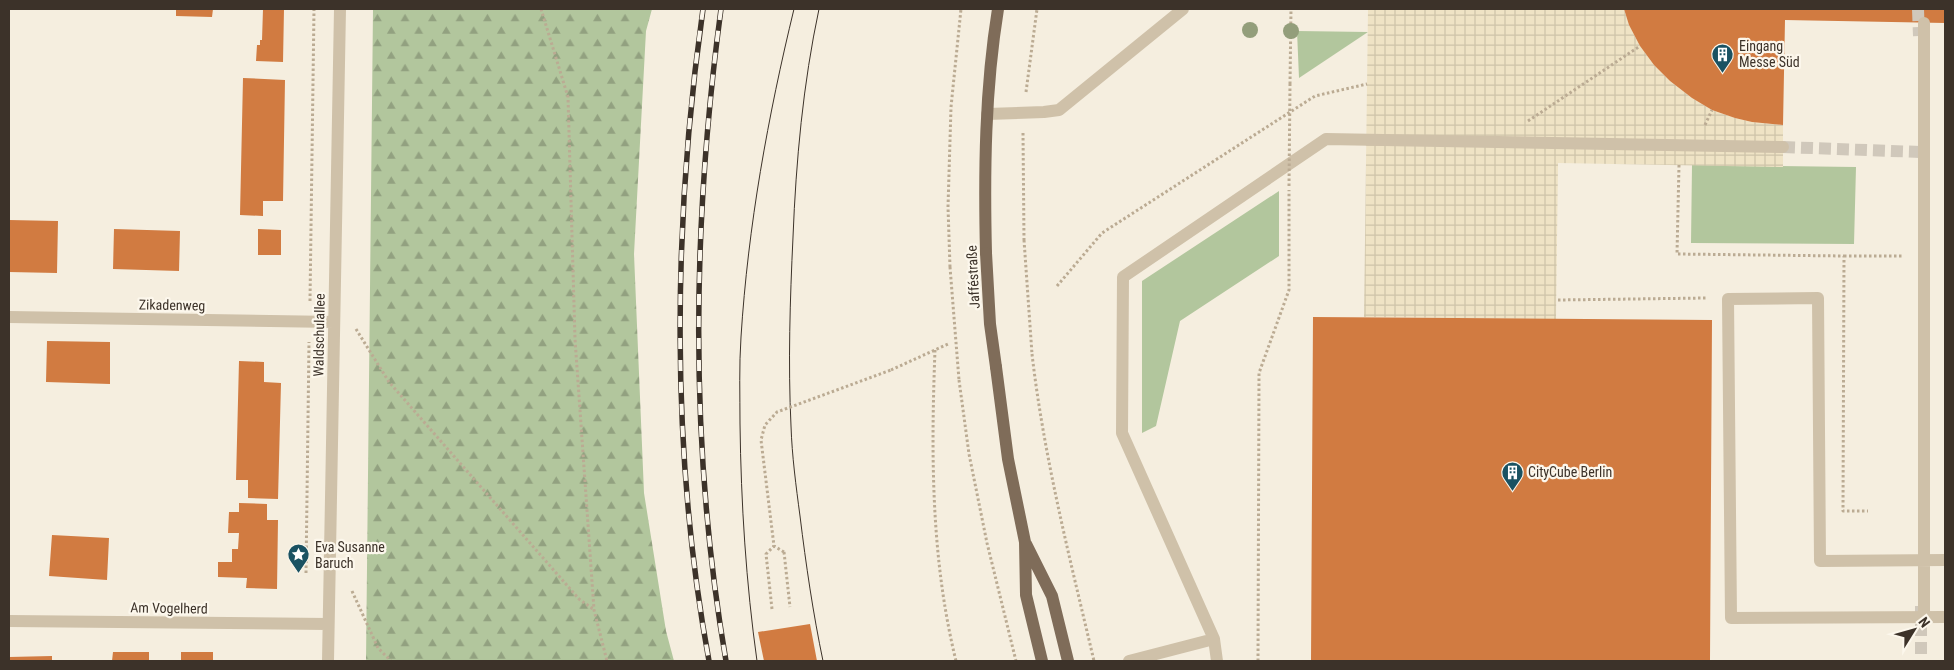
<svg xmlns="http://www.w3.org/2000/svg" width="1954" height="670" viewBox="0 0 1954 670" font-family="'Roboto Condensed',sans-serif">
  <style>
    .grass { fill: #b2c69d }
    .forest { fill: url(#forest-firs) }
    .plaza { fill: url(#plaza-grid) }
    .building { fill: #d17b41 }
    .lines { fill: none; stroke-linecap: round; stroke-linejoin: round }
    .minor-tunnel { stroke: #d0c8bb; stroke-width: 12; stroke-dasharray: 12 6; stroke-linecap: butt }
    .path { stroke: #bbab93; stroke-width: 3; stroke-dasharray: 2.5 2.5; stroke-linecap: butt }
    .minor { stroke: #cfc1a9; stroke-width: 12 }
    .major { stroke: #7f6c59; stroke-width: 12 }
    .tram { stroke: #3c3229; stroke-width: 1 }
    .rail-casing { stroke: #3c3229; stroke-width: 5.5 }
    .rail { stroke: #fcf7ec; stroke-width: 4; stroke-dasharray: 11; stroke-linecap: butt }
    .path-bridge { stroke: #bbab93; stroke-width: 3; stroke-dasharray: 2.5 2.5; stroke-linecap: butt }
    .major-bridge { stroke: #7f6c59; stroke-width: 12 }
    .tree { fill: #939e7b }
    .labels { text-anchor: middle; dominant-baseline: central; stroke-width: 4.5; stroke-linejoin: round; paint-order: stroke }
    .poi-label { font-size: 14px; fill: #3c3229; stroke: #fcf7ec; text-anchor: start }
    .street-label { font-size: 14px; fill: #3c3229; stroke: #fcf7ec }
  </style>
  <defs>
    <pattern id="forest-firs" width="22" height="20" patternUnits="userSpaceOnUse" patternTransform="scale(1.25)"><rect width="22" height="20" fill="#b2c69d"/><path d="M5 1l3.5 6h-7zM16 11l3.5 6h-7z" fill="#92a180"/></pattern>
    <pattern id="plaza-grid" width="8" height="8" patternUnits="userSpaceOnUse" patternTransform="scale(1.25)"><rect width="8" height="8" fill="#efe3c5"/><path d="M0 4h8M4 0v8" fill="none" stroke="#cec3a9"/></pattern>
  </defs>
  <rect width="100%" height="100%" fill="#f5eedf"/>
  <path class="grass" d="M1297,31l71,1 -69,46z
    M1692,165l164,2 -2,77 -163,-1z
    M1279,191v65l-99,65 -24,105 -14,7v-152z"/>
  <path class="forest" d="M373,9h279l-6,22 -12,223 10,239 22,138 8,30h-308z"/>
  <path class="plaza" d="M1368,9h256l5,16 11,21 14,19 16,16 22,17 20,12 23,8 17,4 31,3v42l-225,-4 -2,156 -192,-2z"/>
  <path class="building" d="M176,9h37l-1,8 -36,-1z
    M263,9h21l-1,53 -27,-1 1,-16h3v-5h2z
    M1624,9h321v14l-160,-3 -2,105 -31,-3 -17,-4 -23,-8 -20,-12 -22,-17 -16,-16 -14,-19 -11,-21z
    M243,78l42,2 -2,121h-20v15l-23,-1z
    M9,220l49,1 -1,52 -48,-1z
    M114,229l66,2 -1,40 -66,-2z
    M258,229l23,1v25h-23z
    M1313,317l399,3 -2,341h-399z
    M47,341l63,1v42l-64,-2z
    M239,361l25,1v20l17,1 -3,116 -30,-1v-18h-12z
    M239,503l28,1v16h11l-1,69 -31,-1 1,-10 -29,-1v-15h14v-13h6l1,-16h-11l1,-21h10z
    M52,535l57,3 -2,42 -58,-4z
    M810,624l7,37h-53l-6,-29z
    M113,652h36v9h-37z
    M181,652h32v9h-32z
    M52,656v5h-43v-4z"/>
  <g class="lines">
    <path class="minor-tunnel" d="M1918,9l1,27
      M1783,147l137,5
      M1921,606v55"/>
    <path class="path" d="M541,9l27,88 7,242 19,271 13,51
      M1290,84l1,-75
      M1026,92l11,-83
      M1528,121l112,-75
      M1705,125l7,-15
      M1023,133l1,107
      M1679,165l-2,89 167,2 -1,255h25
      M1844,256h60
      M950,267l-2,-60 3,-100 10,-98
      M1057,286l45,-53 213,-137 52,-12
      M1558,300l149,-2
      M310,301l4,-292
      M356,329l33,53 190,217 14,10
      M935,350c-4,105 -4,209 21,311
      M1032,354c12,104 38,205 62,307
      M891,370l57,-26
      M959,380l10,74 18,89 29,118
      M784,552l6,55
      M306,573l3,-231
      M352,591l26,57 13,13
      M772,609l-6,-55 8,-8
      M1258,661l1,-288 30,-83v-100"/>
    <path class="minor" d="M1924,23v594
      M987,114l57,-2 15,-2 124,-101
      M9,317l325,5
      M1945,560l-125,1 -2,-263 -90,1 3,319 214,-1
      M9,621l319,3
      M1214,639l3,22
      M328,661l12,-652
      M1129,661l85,-22 -92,-206 1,-156 203,-138 457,8"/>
    <path class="major" d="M986,253c-2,-81 -1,-164 12,-244
      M996,367l12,92 17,83 1,53 16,66
      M1026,544l26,52 16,65"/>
    <path class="tram" d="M819,9c-16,75 -23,152 -26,228 -3,63 -5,126 -2,189 1,30 5,60 9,90 6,49 13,97 23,145
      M757,661c-11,-78 -16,-158 -17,-237 0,-29 -1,-58 1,-87 7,-111 27,-221 53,-328"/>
    <defs>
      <path id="rail" d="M703,9c-30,212 -33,441 6,652
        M721,9c-29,216 -32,437 5,652"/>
    </defs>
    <use href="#rail" class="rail-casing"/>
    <use href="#rail" class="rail"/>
    <path class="path-bridge" d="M1289,186l1,-102
      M1024,240l8,114
      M950,267l9,113
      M784,552l-10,-6 -13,-106 4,-15 12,-13 114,-42"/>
    <path class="major-bridge" d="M986,253l4,71 6,43"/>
  </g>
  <g class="tree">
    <circle cx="1250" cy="30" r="8"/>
    <circle cx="1291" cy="31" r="8"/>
  </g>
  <defs>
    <symbol id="building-pin" viewBox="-11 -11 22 30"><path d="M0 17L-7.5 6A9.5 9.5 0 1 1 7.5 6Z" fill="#1a5262" stroke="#fcf7ec"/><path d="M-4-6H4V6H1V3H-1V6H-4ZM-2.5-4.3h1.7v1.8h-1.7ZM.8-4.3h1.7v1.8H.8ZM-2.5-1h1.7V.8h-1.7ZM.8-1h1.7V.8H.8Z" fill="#fff"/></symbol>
    <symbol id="sight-pin" viewBox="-11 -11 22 30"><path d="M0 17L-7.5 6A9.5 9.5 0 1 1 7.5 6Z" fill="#1a5262" stroke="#fcf7ec"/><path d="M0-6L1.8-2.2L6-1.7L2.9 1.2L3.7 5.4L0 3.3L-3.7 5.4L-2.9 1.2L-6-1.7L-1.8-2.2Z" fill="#fff"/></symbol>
  </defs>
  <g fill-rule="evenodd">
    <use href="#building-pin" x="1710" y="42" width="25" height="34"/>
    <use href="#building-pin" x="1500" y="460" width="25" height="34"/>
    <use href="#sight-pin" x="286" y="542" width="25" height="34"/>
  </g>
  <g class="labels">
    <g class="poi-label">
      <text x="1739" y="46">Eingang<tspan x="1739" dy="16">Messe Süd</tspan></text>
      <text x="1528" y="472">CityCube Berlin</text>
      <text x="315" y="547">Eva Susanne<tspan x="315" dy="16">Baruch</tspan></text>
    </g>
    <g class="street-label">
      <text transform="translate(973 277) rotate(-93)">Jafféstraße</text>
      <text transform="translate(172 305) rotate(1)">Zikadenweg</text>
      <text transform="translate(319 335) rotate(-89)">Waldschulallee</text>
      <text transform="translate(169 608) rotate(1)">Am Vogelherd</text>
    </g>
  </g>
  <rect width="1954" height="670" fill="none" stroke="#3c3229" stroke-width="20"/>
  <g transform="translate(1914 630) rotate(53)" stroke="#fcf7ec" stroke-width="4" paint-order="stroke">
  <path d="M0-4L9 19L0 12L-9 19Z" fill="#3c3229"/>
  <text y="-8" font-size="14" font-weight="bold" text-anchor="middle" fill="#3c3229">N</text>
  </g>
</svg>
